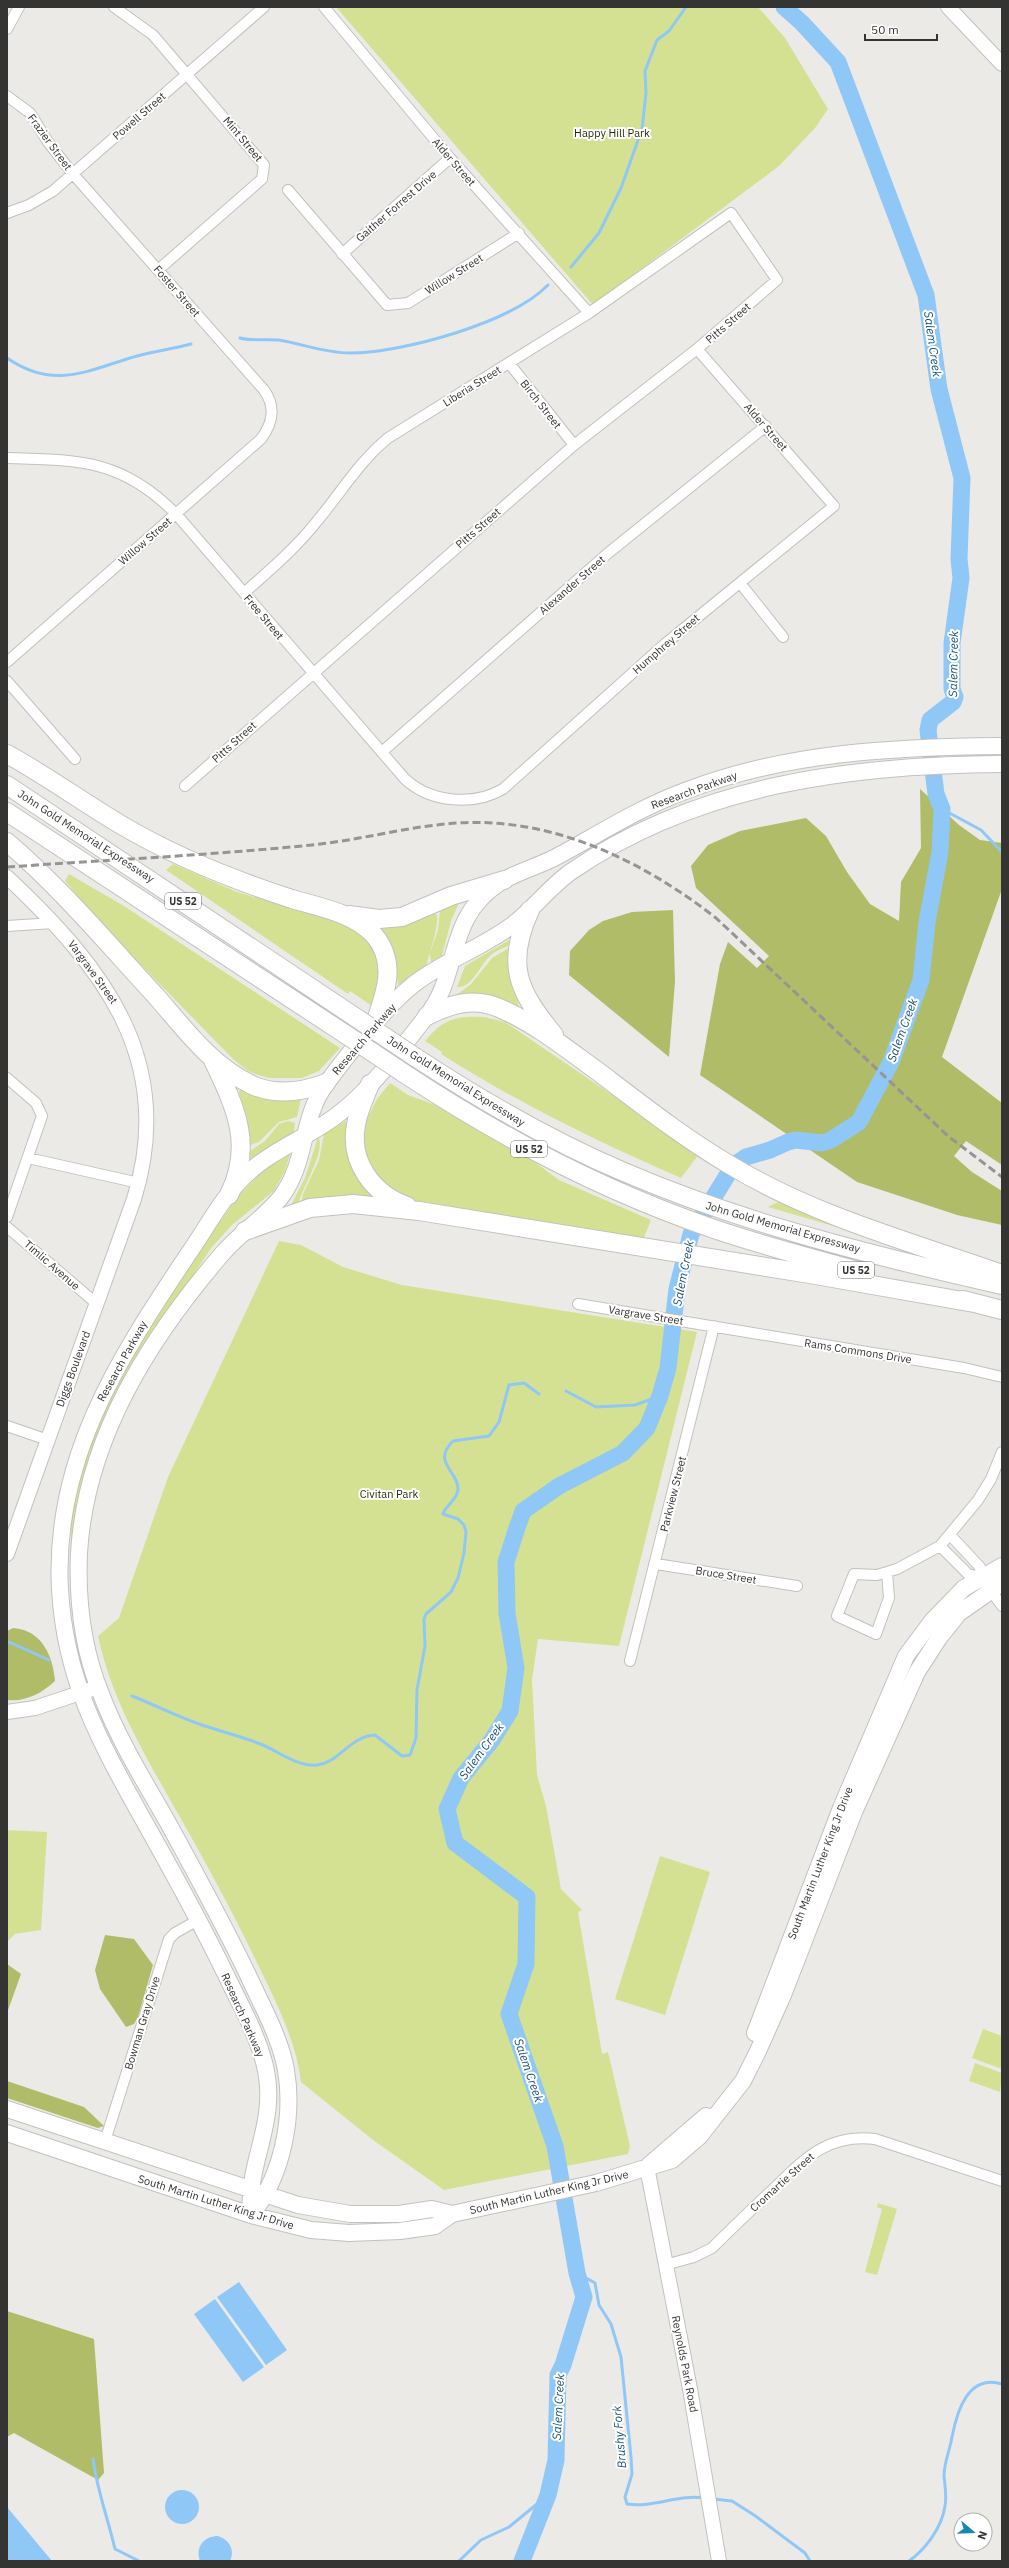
<svg xmlns="http://www.w3.org/2000/svg" width="1009" height="2568" viewBox="0 0 1009 2568" font-family="'IBM Plex Sans',sans-serif">
  <style>
    .green { fill: #d5e192 }
    .forest { fill: #b0bc67 }
    .water { fill: #8fc8f6 }
    .lines { fill: none; stroke-linecap: round; stroke-linejoin: round }
    .stream { stroke: #8fc8f6; stroke-width: 3 }
    .river { stroke: #8fc8f6; stroke-width: 17 }
    .street-casing { stroke: #c3c1bd; stroke-width: 12 }
    .secondary-casing { stroke: #c3c1bd; stroke-width: 16 }
    .primary-casing { stroke: #c3c1bd; stroke-width: 18 }
    .highway-casing { stroke: #c3c1bd; stroke-width: 20 }
    .street { stroke: #fff; stroke-width: 10 }
    .secondary { stroke: #fff; stroke-width: 14 }
    .primary { stroke: #fff; stroke-width: 16 }
    .highway { stroke: #fff; stroke-width: 18 }
    .rail { stroke: #969593; stroke-width: 3; stroke-dasharray: 8 4; stroke-linecap: butt }
    .highway-bridge-casing { stroke: #c3c1bd; stroke-width: 20; stroke-linecap: butt }
    .highway-bridge { stroke: #fff; stroke-width: 18 }
    .labels { text-anchor: middle; dominant-baseline: central; stroke-width: 4; stroke-linejoin: round; paint-order: stroke }
    .shield { fill: #fff; stroke: #717170; stroke-width: 1 }
    .shield-label { font-size: 10px; font-weight: bold; fill: #343432 }
    .street-label { font-size: 11px; fill: #343432; stroke: #fff }
    .park-label { font-size: 11px; fill: #282c07; stroke: #fff }
    .water-label { font-size: 12px; font-style: italic; fill: #1b5076; stroke: #fff }
  </style>
  <rect width="100%" height="100%" fill="#eceae7"/>
  <path class="green" d="M336,7h422l27,31 43,71 -13,19 -36,38 -186,139z
    M173,864l64,28 110,33 19,10 17,34 -11,37 -22,-15 -2,3 -182,-124z
    M69,874l55,32 216,142 -21,23 -17,7h-33l-11,-3 -10,-4 -15,-12 -129,-132 -39,-46z
    M457,902l2,1 -8,18 -10,38 -10,6 -1,-12 8,-23 2,-20z
    M434,913l3,2c2,14 -8,37 -11,53l-28,17 -3,-24 -19,-35z
    M511,939l-1,6c-6,3 -13,5 -19,10 -10,8 -19,34 -34,32l8,-21z
    M507,949l3,2 9,56 -64,-11 16,-12 21,-26z
    M484,1017l21,5 194,132 -18,24c-83,-36 -163,-75 -240,-124l1,-2 -17,-11c19,-22 29,-25 59,-24z
    M390,1083l18,12 25,9 103,59 23,17 92,40 -8,20 -224,-38 -29,-9 -27,-37 2,-33 12,-24z
    M240,1089l61,10 -4,18 -18,5 -20,20 -9,3 -3,-28 -8,-24z
    M288,1121l7,2 -1,9 -44,27v-8l15,-10 14,-17z
    M346,1121l36,80 -81,3 2,-10 16,-34 5,-26z
    M318,1137c9,13 -17,52 -20,68l-8,2 15,-29z
    M290,1154l-5,17 -11,20 -42,34 -20,22 -66,98 -74,201 -2,-20 10,-56 39,-94 80,-125 40,-56 25,-25z
    M782,1200l25,14 33,14 -72,-21z
    M279,1241l22,4 42,22 59,18 295,47 -78,314 -81,-7 -6,41 5,95 9,31 15,83 21,21 -4,2 24,142 6,-2 22,94 -2,8 -184,36 -71,-50 -72,-58c-5,-41 -24,-78 -42,-115 -25,-53 -53,-104 -82,-155 -32,-57 -65,-111 -79,-176l21,-18 49,-141z
    M7,1830l40,2 -6,98 -26,4 -8,8z
    M660,1856l50,16 -45,143 -50,-16z
    M983,2029l19,7v33l-30,-11z
    M975,2063l27,10 -2,19 -31,-11z
    M878,2203l19,6 -20,66 -12,-3 17,-63 -5,-2z"/>
  <path class="forest" d="M920,789l39,36 21,15 22,3v46l-60,168 60,46v62l-36,-24 -12,15 18,16 30,19v34l-45,-10 -100,-33 -157,-107 20,-111 8,-22 29,26 12,-12 -73,-68 -5,-22 17,-21 32,-14 66,-13 20,18 21,36 23,32 29,17 2,-39 20,-34z
    M673,910l2,72 -6,75 -100,-82 1,-24 19,-21 14,-9 29,-9z
    M13,1628c29,2 40,28 42,53 -13,12 -29,21 -48,19v-69z
    M105,1935l29,4 19,26 -15,52 -4,7 -8,3 -26,-38 -5,-19z
    M7,1964l14,10 -14,39z
    M7,2081l77,26 20,19 -6,2 -91,-30z
    M7,2311l87,28 10,134 -6,7 -84,-47 -7,4z"/>
  <path class="water" d="M239,2282l48,68 -21,15 -49,-68z
    M215,2299l49,68 -21,15 -49,-68z
    M165 2507a17 17 0 1 1 34 0a17 17 0 1 1-34 0Z
    M7,2507l45,54h-45z
    M218,2536c12,4 17,14 12,25h-30c-5,-14 4,-25 18,-25z"/>
  <g class="lines">
    <path class="stream" d="M571,267l28,-34 22,-45 21,-59 4,-36 -1,-22 12,-31 12,-9 17,-24
      M240,338c9,3 28,1 39,2 24,4 46,13 71,13 52,0 161,-30 198,-68
      M7,358c48,33 81,12 130,-2 18,-5 36,-7 54,-12
      M942,809l39,21 21,22
      M566,1391l30,16 39,-2 25,-9
      M9,1642l40,18
      M132,1696c23,9 46,21 70,29 20,7 42,12 61,20 16,7 35,22 54,20 22,-2 33,-29 58,-30l27,21 8,-1 6,-17 1,-48 8,-44 -1,-27 2,-5 25,-22 7,-14 6,-25 2,-21 -2,-7 -6,-6 -15,-5c2,-8 14,-14 15,-24 1,-19 -27,-27 -5,-49l36,-5 10,-14 10,-37 15,-2 15,11
      M577,2273l18,10 4,22 12,19 10,33 10,100 1,17 -7,23 2,7c27,4 51,-10 78,-6
      M93,2459c4,31 15,60 22,90l24,12
      M713,2499l19,2 22,14 51,38 5,8
      M459,2561l22,-21 28,-13 39,-32
      M909,2561c17,-12 33,-34 36,-55 2,-10 0,-20 -1,-30 0,-14 6,-26 8,-39 5,-26 16,-63 50,-53"/>
    <path class="river" d="M522,2561l26,-66 8,-35 2,-85 5,-10 21,-68 -7,-24 -22,-127 -46,-132 17,-50 1,-67 -72,-54 -8,-34 14,-31 31,-38 18,-29 6,-43 -9,-55 -1,-51 10,-31 7,-20 36,-25 64,-33 24,-25 13,-32 8,-28 9,-79 14,-55 42,-68 13,-9 24,-7 18,-8 8,-2 26,3 9,-3 28,-18 32,-60 30,-82 6,-58 13,-70 2,-43 -6,-15 -8,-64 2,-10 23,-18 2,-5 -3,-8v-46l9,-65 -2,-19 3,-81 -23,-89 -13,-94 -88,-233 -36,-39 -18,-16"/>
    <defs>
      <path id="street" d="M114,7l39,28 111,130 -2,14 -104,91
        M324,7l126,151 139,155
        M7,29l12,-22
        M7,96l23,17 18,29 25,32 191,216c12,17 9,33 -3,49l-254,223
        M288,190l99,115 21,-2 111,-70
        M7,213l22,-8 24,-14 211,-184
        M342,254l108,-96
        M509,363l65,82
        M7,458c72,2 115,1 169,56l229,265c26,24 69,27 98,10l163,-146 168,-137 -137,-157
        M740,583l43,54
        M7,681l68,78
        M383,751l224,-197 159,-128
        M185,786l389,-341 123,-96 80,-69 -46,-67 -142,100 -201,125c-29,24 -46,53 -70,82 -21,27 -48,50 -74,73
        M7,926l47,-3
        M7,1078l29,25 6,13 -35,101
        M28,1158l111,25
        M7,1227l90,77
        M578,1304l386,64 38,9
        M7,1426l41,14
        M951,1536l29,31 1,10 21,29
        M940,1546l28,28 13,3
        M656,1564l141,22
        M887,1572l2,26 -13,36 -39,-18 17,-42 23,1 20,-6 43,-23 38,-46 13,-21 11,-27
        M630,1661l84,-335
        M105,2141l64,-202 6,-6 23,-13
        M665,2265l29,-8 18,-9c19,-19 38,-37 57,-55 33,-31 56,-60 106,-54l127,42"/>
      <path id="secondary" d="M948,7l54,57
        M7,877c96,90 170,183 127,322l-127,355
        M7,1712l28,-4 63,-21
        M647,2167l43,222 29,172"/>
      <path id="primary" d="M755,2033l86,-225 65,-152 26,-35 32,-33 38,-22
        M7,2109l291,96 52,9h49l33,-5 20,5
        M7,2133l244,82 60,15 38,3 51,-2 35,-5 17,-12 144,-31 76,-23 27,-23 44,-56 15,-30 25,-56 71,-183 63,-140 22,-34 20,-25 43,-30
        M649,2165l57,-49
        M251,2215c-5,-55 29,-93 13,-153 -8,-30 -24,-58 -37,-85 -24,-50 -51,-99 -78,-147 -45,-81 -84,-146 -89,-241 -7,-129 58,-230 127,-333 19,-27 36,-61 61,-83 26,-24 60,-36 88,-57 35,-26 63,-65 90,-99 36,-45 18,-97 73,-134 17,-11 38,-16 57,-26 43,-23 83,-49 129,-66 101,-39 210,-44 317,-45
        M251,2215c31,-38 43,-97 35,-145 -6,-33 -24,-64 -38,-95 -25,-52 -53,-103 -81,-154 -24,-42 -49,-82 -66,-127 -18,-44 -24,-94 -22,-141 7,-115 70,-214 143,-299 18,-21 42,-36 59,-57 26,-34 20,-80 45,-113 23,-31 58,-76 88,-100 30,-23 67,-36 97,-58 22,-16 38,-39 61,-55 126,-87 280,-106 430,-107"/>
      <path id="highway" d="M7,754c40,22 77,49 116,72 53,31 110,54 169,73 27,8 62,14 82,36 24,28 11,60 0,91
        M7,785l351,234
        M7,812l338,222
        M7,842c54,46 100,101 148,153 29,33 56,71 97,90 24,11 50,7 74,-2
        M530,910c-25,55 -12,81 24,125
        M349,915l30,4 23,-2 49,-21 53,-16
        M427,1016c23,-12 47,-19 72,-8 36,15 69,42 101,65 42,32 84,65 130,92 84,51 181,77 272,109
        M415,1057c67,44 136,84 209,115 121,52 250,84 378,113
        M213,1060c22,47 41,84 16,135
        M402,1072c98,65 201,119 312,157 50,17 101,30 151,44
        M370,1084c-5,13 -12,27 -14,41 -7,37 17,69 51,81
        M245,1231l65,-23 43,-4 66,7 391,63 164,29
        M963,1300l39,10"/>
    </defs>
    <use href="#street" class="street-casing"/>
    <use href="#secondary" class="secondary-casing"/>
    <use href="#primary" class="primary-casing"/>
    <use href="#highway" class="highway-casing"/>
    <use href="#street" class="street"/>
    <use href="#secondary" class="secondary"/>
    <use href="#primary" class="primary"/>
    <use href="#highway" class="highway"/>
    <path class="rail" d="M7,867c102,-7 204,-12 305,-22 49,-5 97,-19 146,-22 95,-6 185,38 258,95l232,218 54,41"/>
    <defs>
      <path id="highway-bridge" d="M358,1019l57,38
        M345,1034l57,38"/>
    </defs>
    <use href="#highway-bridge" class="highway-bridge-casing"/>
    <use href="#highway-bridge" class="highway-bridge"/>
  </g>
  <g class="labels">
    <g class="shield">
      <rect x="165" y="893" width="36" height="16" rx="3"/>
      <rect x="511" y="1141" width="36" height="16" rx="3"/>
      <rect x="838" y="1262" width="36" height="16" rx="3"/>
    </g>
    <g class="shield-label">
      <text x="183" y="901">US 52</text>
      <text x="529" y="1149">US 52</text>
      <text x="856" y="1270">US 52</text>
    </g>
    <g class="street-label">
      <text transform="translate(139 116) rotate(-41)">Powell Street</text>
      <text transform="translate(243 139) rotate(50)">Mint Street</text>
      <text transform="translate(50 142) rotate(54)">Frazier Street</text>
      <text transform="translate(454 162) rotate(49)">Alder Street</text>
      <text transform="translate(396 206) rotate(-41)">Gaither Forrest Drive</text>
      <text transform="translate(454 274) rotate(-32)">Willow Street</text>
      <text transform="translate(177 291) rotate(49)">Foster Street</text>
      <text transform="translate(728 323) rotate(-41)">Pitts Street</text>
      <text transform="translate(472 386) rotate(-32)">Liberia Street</text>
      <text transform="translate(541 404) rotate(52)">Birch Street</text>
      <text transform="translate(766 427) rotate(49)">Alder Street</text>
      <text transform="translate(478 528) rotate(-41)">Pitts Street</text>
      <text transform="translate(145 541) rotate(-41)">Willow Street</text>
      <text transform="translate(572 585) rotate(-41)">Alexander Street</text>
      <text transform="translate(264 617) rotate(50)">Free Street</text>
      <text transform="translate(666 644) rotate(-41)">Humphrey Street</text>
      <text transform="translate(234 742) rotate(-42)">Pitts Street</text>
      <text transform="translate(694 790) rotate(-20)">Research Parkway</text>
      <text transform="translate(86 836) rotate(33)">John Gold Memorial Expressway</text>
      <text transform="translate(93 972) rotate(54)">Vargrave Street</text>
      <text transform="translate(364 1039) rotate(-49)">Research Parkway</text>
      <text transform="translate(456 1081) rotate(32)">John Gold Memorial Expressway</text>
      <text transform="translate(783 1227) rotate(16)">John Gold Memorial Expressway</text>
      <text transform="translate(52 1265) rotate(41)">Timlic Avenue</text>
      <text transform="translate(646 1315) rotate(9)">Vargrave Street</text>
      <text transform="translate(858 1351) rotate(9)">Rams Commons Drive</text>
      <text transform="translate(122 1361) rotate(-61)">Research Parkway</text>
      <text transform="translate(73 1369) rotate(-70)">Diggs Boulevard</text>
      <text transform="translate(673 1494) rotate(-76)">Parkview Street</text>
      <text transform="translate(726 1575) rotate(9)">Bruce Street</text>
      <text transform="translate(820 1863) rotate(-69)">South Martin Luther King Jr Drive</text>
      <text transform="translate(243 2015) rotate(66)">Research Parkway</text>
      <text transform="translate(142 2023) rotate(-73)">Bowman Gray Drive</text>
      <text transform="translate(782 2182) rotate(-42)">Cromartie Street</text>
      <text transform="translate(549 2192) rotate(-13)">South Martin Luther King Jr Drive</text>
      <text transform="translate(216 2202) rotate(17)">South Martin Luther King Jr Drive</text>
      <text transform="translate(685 2364) rotate(79)">Reynolds Park Road</text>
    </g>
    <g class="park-label">
      <text x="612" y="133">Happy Hill Park</text>
      <text x="389" y="1494">Civitan Park</text>
    </g>
    <g class="water-label">
      <text transform="translate(933 344) rotate(82)">Salem Creek</text>
      <text transform="translate(953 664) rotate(-89)">Salem Creek</text>
      <text transform="translate(902 1030) rotate(-70)">Salem Creek</text>
      <text transform="translate(683 1273) rotate(-79)">Salem Creek</text>
      <text transform="translate(481 1751) rotate(-54)">Salem Creek</text>
      <text transform="translate(529 2070) rotate(71)">Salem Creek</text>
      <text transform="translate(558 2407) rotate(-87)">Salem Creek</text>
      <text transform="translate(619 2437) rotate(-95)">Brushy Fork</text>
    </g>
  </g>
  <rect width="1009" height="2568" fill="none" stroke="#343432" stroke-width="16"/>
  <g transform="translate(973 2532) rotate(109)"><circle r="19" fill="#ffffff" stroke="#aeaead"/>
  <path d="M0-3L7 15L0 10L-7 15Z" fill="#1889ae"/>
  <text y="-6" font-size="11" font-weight="bold" text-anchor="middle" fill="#343432">N</text>
  </g>
  <path d="M865 34v6h72v-6" fill="none" stroke="#343432" stroke-width="2"/>
  <text x="871" y="34" font-size="12" fill="#343432" stroke="#ffffff" stroke-width="3" paint-order="stroke">50 m</text>
</svg>
